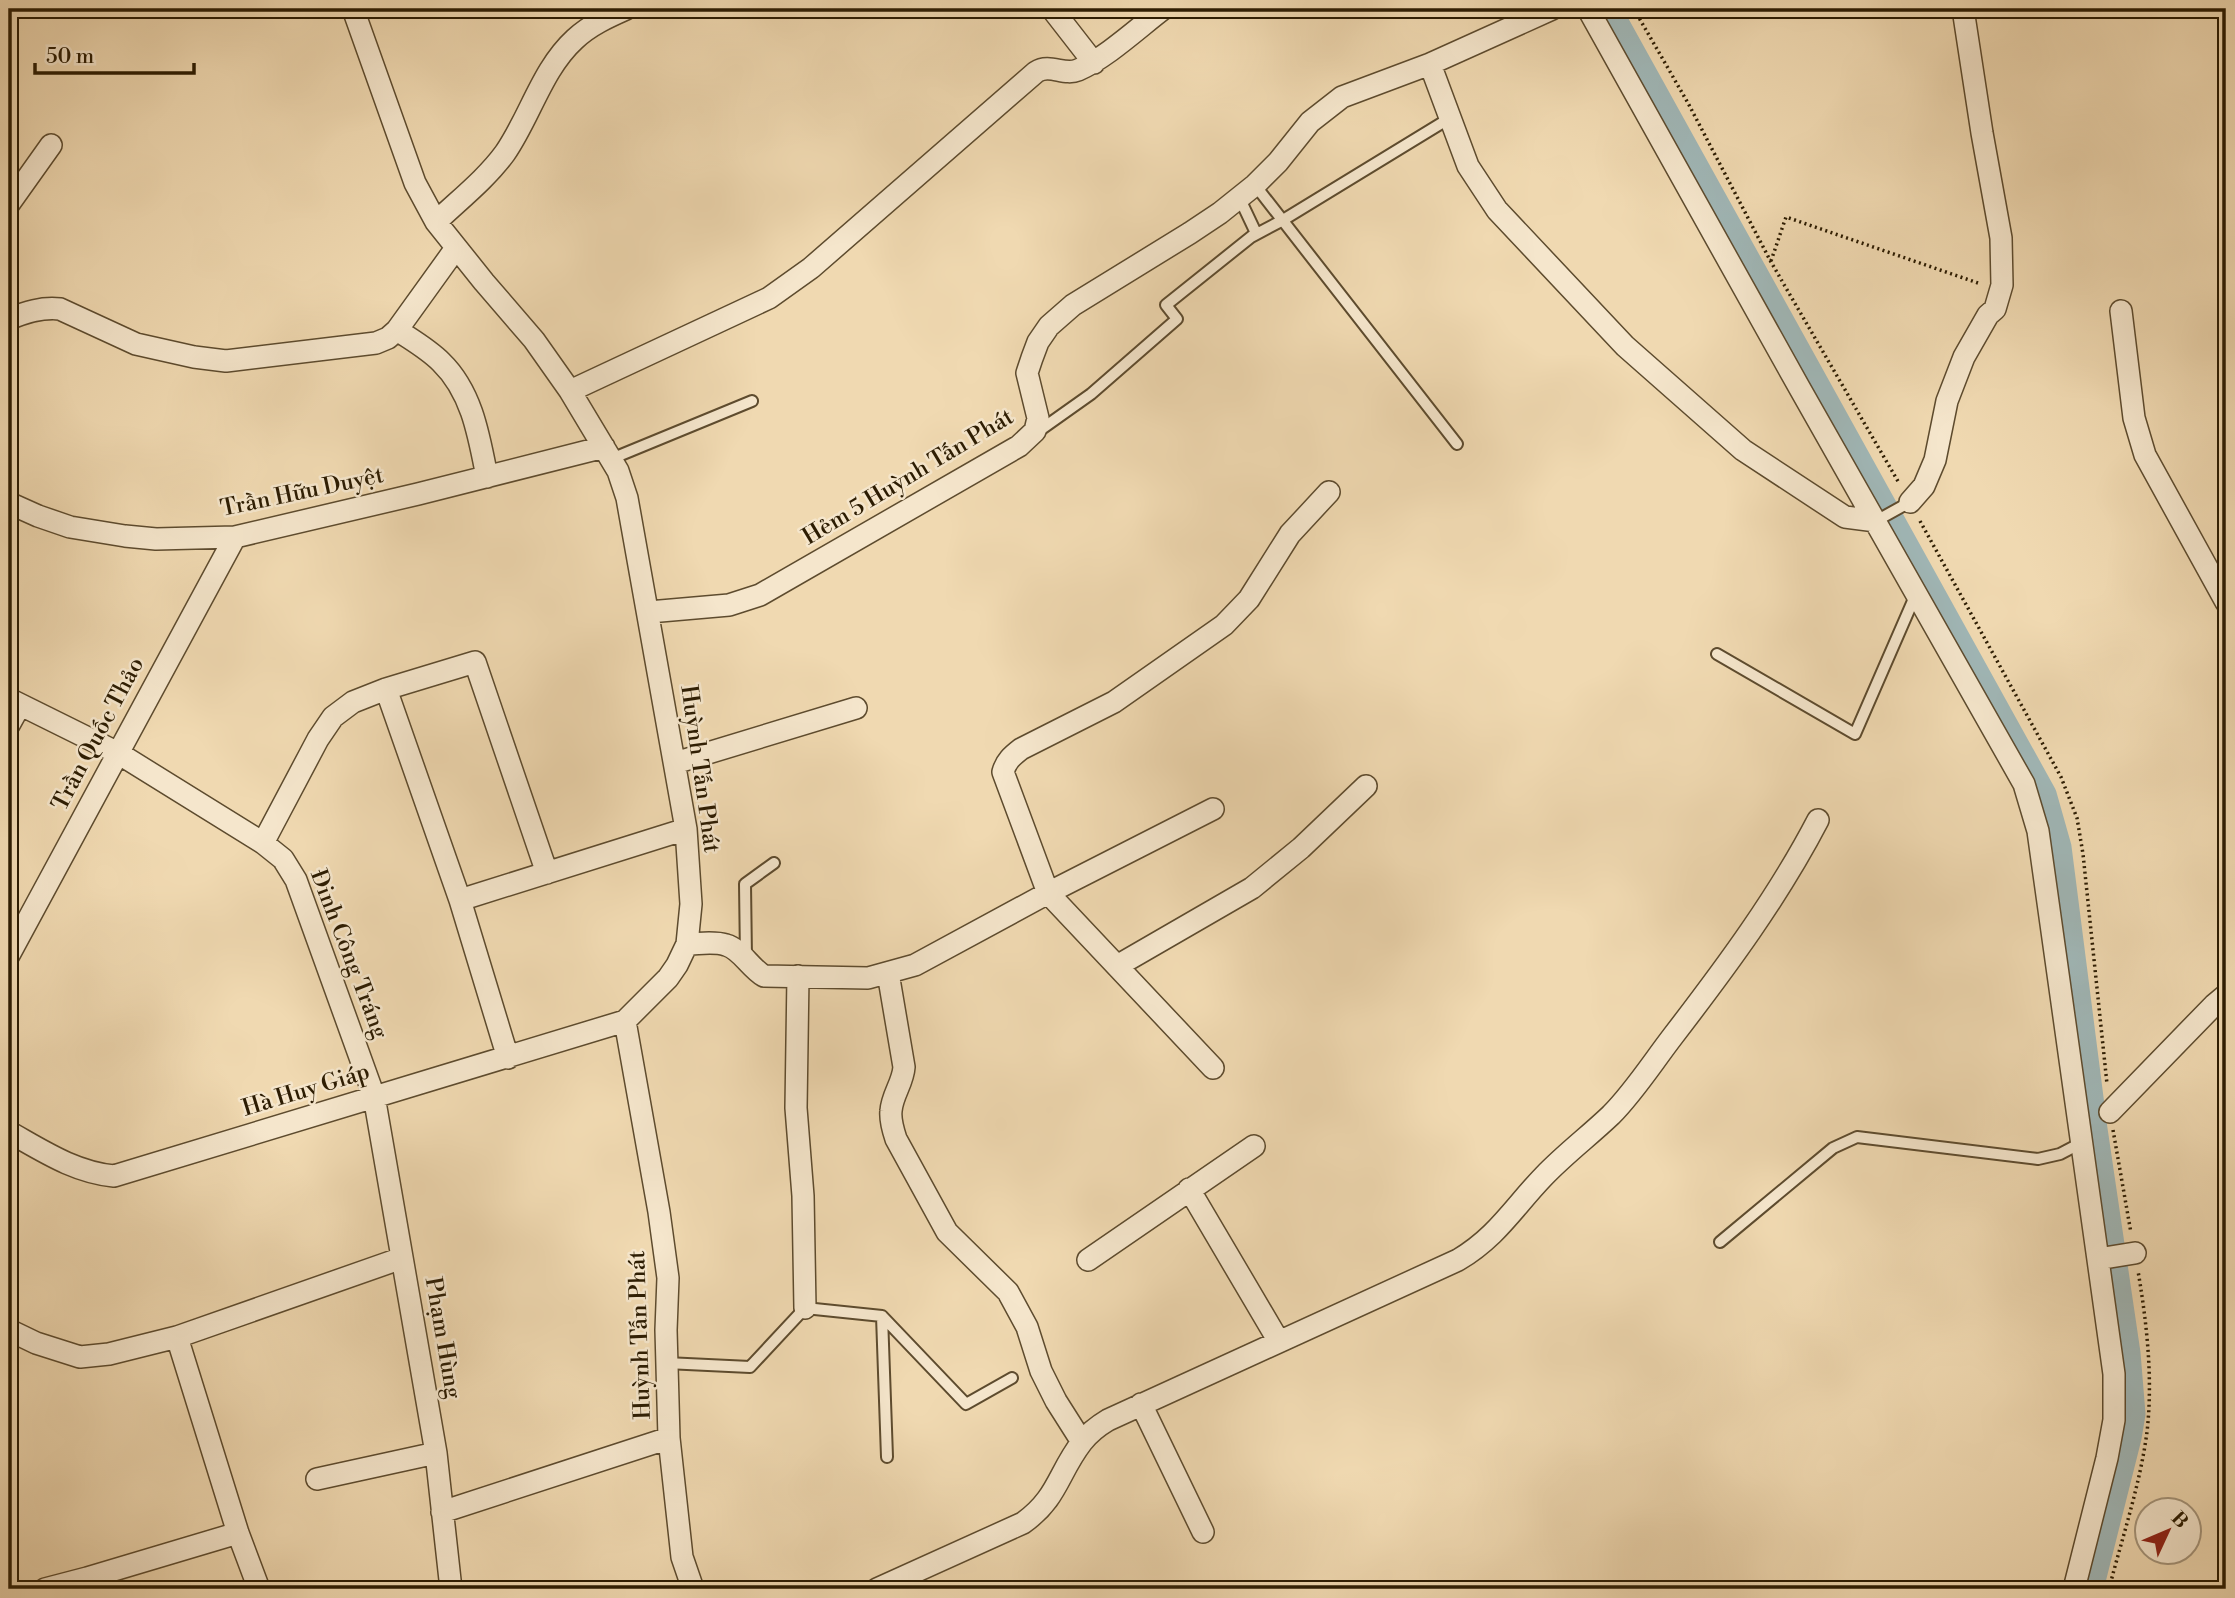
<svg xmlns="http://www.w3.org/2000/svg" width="2235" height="1598" viewBox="0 0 2235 1598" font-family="'Libre Bodoni',serif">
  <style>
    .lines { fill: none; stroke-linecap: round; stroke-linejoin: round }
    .canal { stroke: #a0b7b7; stroke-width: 23 }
    .lane-casing { stroke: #5d4b2e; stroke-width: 14 }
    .street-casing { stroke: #5d4b2e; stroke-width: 24 }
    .path { stroke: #2c1c02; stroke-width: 3.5; stroke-dasharray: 2 3.5; stroke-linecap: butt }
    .lane { stroke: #f5e6cc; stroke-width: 10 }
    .street { stroke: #f5e6cc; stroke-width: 21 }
    .labels { text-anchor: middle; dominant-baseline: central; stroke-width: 5; stroke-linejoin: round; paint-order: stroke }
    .street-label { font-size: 23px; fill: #2c1c02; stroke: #f5e6cc }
  </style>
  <rect width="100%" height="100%" fill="#f0d9b1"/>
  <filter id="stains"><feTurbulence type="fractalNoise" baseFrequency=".00286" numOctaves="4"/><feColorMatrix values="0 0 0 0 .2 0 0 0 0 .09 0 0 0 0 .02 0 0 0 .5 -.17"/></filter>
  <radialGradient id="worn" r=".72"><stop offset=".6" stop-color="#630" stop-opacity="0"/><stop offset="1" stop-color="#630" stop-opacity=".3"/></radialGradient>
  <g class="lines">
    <path class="canal" d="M1610,9l435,785 15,53 36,282 33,224 5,61 -4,24 -38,151"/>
    <defs>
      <path id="lane" d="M1255,185l202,259
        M1251,237l32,-17 167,-102
        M1036,433l55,-39 86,-75 -11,-14 90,-72 -17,-36
        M611,459l141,-58
        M1876,521l34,-19
        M1717,654l138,80 61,-140
        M746,958l-1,-74 29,-21
        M1720,1242l113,-94 24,-11 181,22 22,-5 21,-11
        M882,1316l84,88 46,-26
        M666,1363l84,4 55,-59 77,8 5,141"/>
      <path id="street" d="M1052,9l42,54
        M1588,9l211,378 225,397 14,47 76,543v46l-7,38 -33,131
        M1430,64l38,102 29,44 128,136 118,104 102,67 31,4
        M9,204l42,-59
        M436,222c23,-22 50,-43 69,-69 25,-36 37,-84 70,-114 15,-14 33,-22 51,-30
        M2121,311l13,107 11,37 81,147
        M9,319c17,-7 33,-12 51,-10l76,35 58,13 32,4 150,-18 12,-5 9,-8 59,-82
        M397,330c15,10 31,19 44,32 31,30 38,74 46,115
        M570,391l199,-93 42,-30 225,-196c14,-9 28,4 42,-2 28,-12 60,-42 85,-61
        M1910,502l14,-16 11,-26 12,-59 17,-44 24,-42 7,-6 7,-24 -1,-47 -19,-105 -19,-124
        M9,503l29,13 32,11 55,9 31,3 79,-2 183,-43 186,-47
        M649,612l80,-7 31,-10 259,-149 16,-15 3,-13 -11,-45 5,-15 6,-16 11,-16 24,-21 117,-72 30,-20 35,-28 23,-23 32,-40 32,-25 88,-33 122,-55
        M386,689l74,211 48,158
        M9,699l109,54 145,90 20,16 13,21 78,216 62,357 15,136
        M9,725l11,-20
        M675,763l181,-55
        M263,843l55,-104 15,-22 20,-15 33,-13 89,-27 72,211
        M460,900l226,-71
        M687,944c12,0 27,-3 39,1 15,4 24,23 38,31l104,2 47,-13 133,-72 165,-84
        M9,955l226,-418
        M1117,966l135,-78 49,-40 65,-62
        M888,973l16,94c-1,16 -12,28 -13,44 -1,9 2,19 5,28l51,93 61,60 19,35 14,44 15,30 26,41
        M798,976l-2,132 7,88 2,112
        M625,1021l34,191 9,66 -2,52 3,108 13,119 11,32
        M1213,1068l-165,-175 -45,-121c3,-11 9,-16 18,-23l93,-47 110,-77 25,-26 41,-65 39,-42
        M2110,1112l104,-107 12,-10
        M9,1132c34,19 65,40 105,44l511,-155 43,-43 9,-13 10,-21 4,-40 -5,-75 -59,-331 -9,-27 -48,-80 -36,-51 -50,-58 -48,-60 -21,-39 -62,-174
        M1189,1189l89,151
        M2098,1259l37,-6
        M1088,1260l166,-114
        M9,1330l27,13 44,14 29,-3 68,-17 225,-79
        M177,1337l61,196 21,56
        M1141,1404l62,128
        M317,1479l119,-26
        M442,1512l227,-74
        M45,1589l42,-11 151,-45
        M877,1589l146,-66c35,-25 35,-50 59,-81 7,-9 16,-16 26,-22l350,-160c39,-23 56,-53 86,-84 21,-22 45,-40 67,-61 23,-23 42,-53 62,-79 53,-69 105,-139 145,-216"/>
    </defs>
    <use href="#lane" class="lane-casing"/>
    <use href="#street" class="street-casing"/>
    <path class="path" d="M1634,9l54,94 83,159 128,221
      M1771,261l15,-44 192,66
      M1920,521l141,256 16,41 6,36 24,230
      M2113,1130l18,103
      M2109,1589c13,-51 31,-104 38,-157 6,-53 0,-108 -9,-161"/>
    <use href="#lane" class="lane"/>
    <use href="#street" class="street"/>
  </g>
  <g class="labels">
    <g class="street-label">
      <text transform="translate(908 477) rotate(-31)">Hẻm 5 Huỳnh Tấn Phát</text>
      <text transform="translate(302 492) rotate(-12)">Trần Hữu Duyệt</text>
      <text transform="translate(98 734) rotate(-62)">Trần Quốc Thảo</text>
      <text transform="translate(700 769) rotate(82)">Huỳnh Tấn Phát</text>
      <text transform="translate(349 954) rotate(69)">Đinh Công Tráng</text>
      <text transform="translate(306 1090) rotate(-17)">Hà Huy Giáp</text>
      <text transform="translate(640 1335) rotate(-92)">Huỳnh Tấn Phát</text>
      <text transform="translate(443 1338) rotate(80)">Phạm Hùng</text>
    </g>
  </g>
  <rect width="2235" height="1598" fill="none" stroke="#f0d9b1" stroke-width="35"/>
  <rect x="10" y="10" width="2214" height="1577" fill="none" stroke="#2c1c02" stroke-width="3.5"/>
  <rect x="18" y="18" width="2200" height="1563" fill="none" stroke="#2c1c02" stroke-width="2"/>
  <g transform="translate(2168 1531) rotate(46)"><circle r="33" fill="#f5e6cc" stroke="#a5957b" stroke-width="2"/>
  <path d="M0-5L12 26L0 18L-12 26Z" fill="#8f2418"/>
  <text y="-10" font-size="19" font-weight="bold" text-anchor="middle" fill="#2c1c02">B</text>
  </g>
  <path d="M35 63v10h159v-10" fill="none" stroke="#2c1c02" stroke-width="3.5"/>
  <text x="46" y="63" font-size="21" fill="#2c1c02" stroke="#f5e6cc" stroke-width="5" paint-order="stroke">50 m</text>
  <rect width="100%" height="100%" filter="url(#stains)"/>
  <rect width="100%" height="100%" fill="url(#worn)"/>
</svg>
